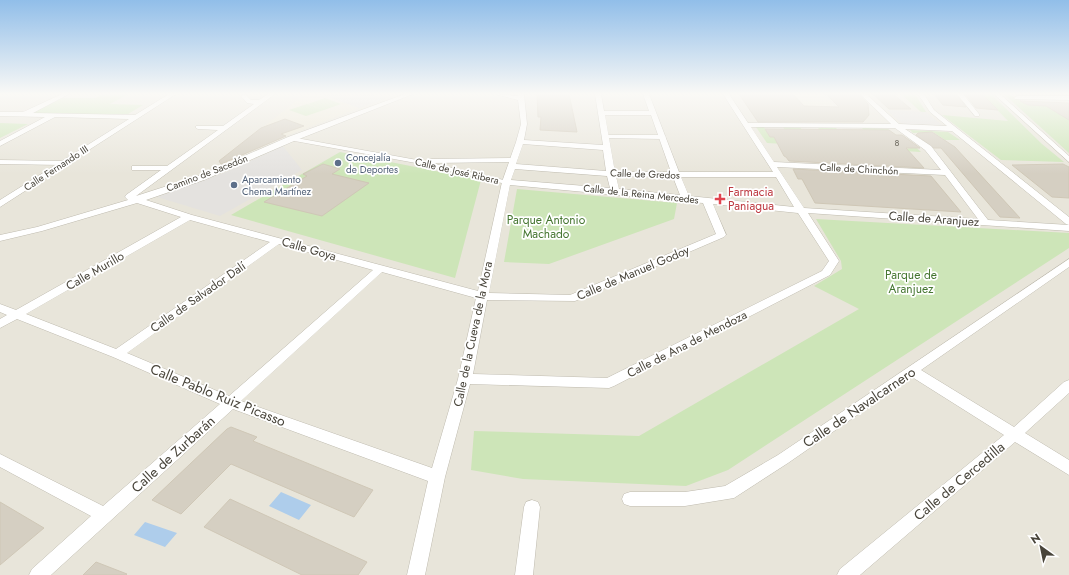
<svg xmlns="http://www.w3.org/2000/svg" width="1069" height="575" viewBox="0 0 1069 575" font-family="Jost,sans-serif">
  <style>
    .residential { fill: #e8e5da }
    .education { fill: #ece8d7 }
    .green { fill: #cde5b8 }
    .parking { fill: #e4e2df }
    .water { fill: #aecdeb }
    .building { fill: #d5cfc2; stroke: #cfc7b6 }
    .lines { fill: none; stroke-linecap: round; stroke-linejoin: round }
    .pedestrian-casing { stroke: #bfbbaf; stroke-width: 1 }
    .minor-casing { stroke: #bfbbaf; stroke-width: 1 }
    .pedestrian { fill: #fff; fill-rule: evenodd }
    .minor { fill: #fff; fill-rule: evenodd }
    .service-dot { fill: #5c6f8a; stroke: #fff; stroke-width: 1.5 }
    .health-dot { fill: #e0444e; stroke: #fff; stroke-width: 1.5 }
    .labels { text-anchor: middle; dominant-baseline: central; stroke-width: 3.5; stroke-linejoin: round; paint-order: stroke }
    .far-number-label { font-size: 9px; fill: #6b675c }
    .far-service-label { font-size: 10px; fill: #4e5e75; stroke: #fff; text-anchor: start }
    .far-street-label { font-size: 10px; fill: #48443a; stroke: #fff }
    .health-label { font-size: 12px; fill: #be3a42; stroke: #fff; text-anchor: start }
    .street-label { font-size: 12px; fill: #48443a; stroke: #fff }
    .park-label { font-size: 12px; fill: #457631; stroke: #fff }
    .near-street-label { font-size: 14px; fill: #48443a; stroke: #fff }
  </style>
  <rect width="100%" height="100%" fill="#f4f2ec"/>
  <path class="residential" d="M0,94h1069v481h-1069z"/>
  <path class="education" d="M305,94h15l39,14 -73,28 -25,-7z
    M763,94h60l28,29 -66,-1z"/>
  <path class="green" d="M103,94h25l-18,10 33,1 -15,9h-97l31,-16h34z
    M901,94h14l11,18h-5z
    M982,94h9l51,50 22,18 -63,-2 -59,-45 66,6z
    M1004,94h5l19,11 41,2v46z
    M325,98l16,6 -17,6 -16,-6z
    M307,104l17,6 -18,6 -17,-6z
    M0,123l28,1 -28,14z
    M756,127h8l2,3h19l-2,-3h17l2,3 19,1 -3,-3h18l7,9h27l-8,-9 26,1 1,1h-14c12,9 25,25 40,16l6,6 -154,-9z
    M910,130l38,2 12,8h-15l-12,-8 -20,1z
    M340,152l141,28 -26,98 -224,-63z
    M517,189l160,14 -3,16 -125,45 -45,-2z
    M816,219l253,14v15l-341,222 -42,16 -163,-7 -52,-9 3,-39 165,5 220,-127 -45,-23 28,-17 -1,-8z"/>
  <path class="parking" d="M320,94l34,2 15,-2 16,5 -26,9z
    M887,110l39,2 16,13 -38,-1 -4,-2z
    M283,146l19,24 -82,46 -63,-19 69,-25z"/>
  <path class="water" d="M281,492l30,13 -12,15 -30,-14z
    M145,522l32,11 -12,14 -31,-12z"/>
  <path class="building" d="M537,94h32l8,38 -37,-2 1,-13h-3z
    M739,94h54l11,12 35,1 -13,-13h33l9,10 1,11 -6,7h-105z
    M873,94h20l18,15h-22z
    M934,94h22l10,13 -23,-2z
    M965,94h17l16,16 -22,-2z
    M1020,101l49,2v17l-23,-14 -18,-1z
    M285,119l19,7 -23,8 5,2 -65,28 -2,-3 42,-33z
    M765,129l124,1 7,5h6l18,13h-14l18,20 -135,-7 -3,-4 -2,-1 -10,-19h-4z
    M932,132l23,15 65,71 -20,-1 -59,-69h-7l-18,-13 2,-2z
    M323,164l17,5 -8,5 37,9 -47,33 -58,-14 43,-26 -4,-2z
    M1063,164l6,3v31l-17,-1 -40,-32z
    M793,169l138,7 30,36 -146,-9 -13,-24h-4z
    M231,427l26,10 -4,4 120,49 -19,27 -123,-53 -50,50 -29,-14 75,-71z
    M230,499l137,63 -9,13h-56l-98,-48z
    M0,502l44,26 -44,37z
    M96,562l31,12 -1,1h-43z"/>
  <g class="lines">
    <defs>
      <path id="pedestrian" d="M605,135h58l3,2 -3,2 -60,-1v-2z
        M291,137l137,25v-2l2,-1 83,-1 3,2 -3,2 -82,1 77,18 1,1 -3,2 -90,-21 -127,-23v-2z
        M0,160l63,1 3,2 -3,2 -63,-1z"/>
      <path id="minor" d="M62,94h7l-36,19 102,2 34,-21h7l-176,113v-7l129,-81 -74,-2 -55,29v-5l45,-24 -45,-1v-4h23z
        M268,94h7l-139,102 62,-20 90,-39 117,-43h8l-119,47 -90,39 -58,20 46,15 286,76 24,-109 14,-40 5,-18 -3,-24 -23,-6 23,2v-2h6l3,30 -3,16 79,5 -8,-51h6l3,17h45l-6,-17h6l30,78h94l-50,-78h6l19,29 143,1 -31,-30h6l33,30 48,2 -17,-14 -12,-18h6l10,16 135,107v8l-3,-1 -114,-93 -47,-2 26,17 57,74 81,5v6l-261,-18 31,48 -9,14 -216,111 -5,2 -139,-4 -25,93 -20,98h-18l21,-94 -195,-72 -182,166h-22l3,-6 59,-53 -91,-49v-13l103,52 117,-102 -107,-47 -96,-38 -17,9v-9l7,-4 -7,-3v-8l16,6 165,-93 -44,-14 -95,28 -42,10v-6l37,-8 91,-27 -3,-3 1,-2 35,-25h-29v-4h35l51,-36 -20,-1 -2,-1v-2h27l31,-22 -7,-1 -6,-7 1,-1h4l5,5h8zM605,115h46l20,57h-56zM751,127l144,1 30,22 16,20 -167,-8zM523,144l80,6 3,21 -90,-7zM777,167l168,8 33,44 -174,-11zM515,169l92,7 3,12 -99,-8zM616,176l57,1 7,18 -61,-6zM681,177h95l18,30 -105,-11zM510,185l193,18 13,31 -146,61 -81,-2zM713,204l85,9 31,48 -7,10 -215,107 -134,-4 14,-74 88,1 149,-64 2,-2zM190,220l80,22 -154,107 -90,-35zM279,244l94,26 -144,126 -102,-43zM382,272l94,26 -18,81 -26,89 -191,-67z
        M957,94h6l16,20v2h-4z
        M994,94h6l69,62v6z
        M1017,96h52v4l-54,-1 -1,-1z
        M1069,259v8l-148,103 93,57 50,-45 5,-2v13l-44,40 44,27v15l-54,-33 -155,133h-23l3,-6 164,-134 -92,-58 -124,86 -54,35 -49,8h-55l-6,-2 -2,-5 2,-5 6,-2h55l40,-6 53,-31z
        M532,500l6,2 2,5 -7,68h-18l9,-68 2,-5z"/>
    </defs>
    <use href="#pedestrian" class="pedestrian-casing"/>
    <use href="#minor" class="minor-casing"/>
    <use href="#pedestrian" class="pedestrian"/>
    <use href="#minor" class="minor"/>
  </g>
  <linearGradient id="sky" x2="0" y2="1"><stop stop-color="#91bee9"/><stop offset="0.54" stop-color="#faf9f6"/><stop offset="1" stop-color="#faf9f6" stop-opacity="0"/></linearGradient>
  <rect width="1069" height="174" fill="url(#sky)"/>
  <g class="service-dot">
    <circle cx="338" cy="163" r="4"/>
    <circle cx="234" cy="185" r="4"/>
  </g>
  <path class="health-dot" d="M718 193h4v4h4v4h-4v4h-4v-4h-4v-4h4z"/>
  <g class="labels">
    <g class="far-number-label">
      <text x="897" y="142">8</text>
    </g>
    <g class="far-service-label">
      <text x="346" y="157">Concejalía<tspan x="346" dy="12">de Deportes</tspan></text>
      <text x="242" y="179">Aparcamiento<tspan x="242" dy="12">Chema Martínez</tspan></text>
    </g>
    <g class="far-street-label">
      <text transform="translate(56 168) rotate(-33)">Calle Fernando III</text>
      <text transform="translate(859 169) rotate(3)">Calle de Chinchón</text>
      <text transform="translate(457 171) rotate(13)">Calle de José Ribera</text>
      <text transform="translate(207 173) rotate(-21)">Camino de Sacedón</text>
      <text transform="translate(645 174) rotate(2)">Calle de Gredos</text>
      <text transform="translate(641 194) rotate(6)">Calle de la Reina Mercedes</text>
    </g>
    <g class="health-label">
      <text x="728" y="192">Farmacia<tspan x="728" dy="14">Paniagua</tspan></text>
    </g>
    <g class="street-label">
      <text transform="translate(934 219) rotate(4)">Calle de Aranjuez</text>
      <text transform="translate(309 249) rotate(16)">Calle Goya</text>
      <text transform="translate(95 271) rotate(-30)">Calle Murillo</text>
      <text transform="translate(633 273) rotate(-23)">Calle de Manuel Godoy</text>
      <text transform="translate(198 297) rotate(-35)">Calle de Salvador Dalí</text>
      <text transform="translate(473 334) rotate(-78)">Calle de la Cueva de la Mora</text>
      <text transform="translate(687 344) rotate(-27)">Calle de Ana de Mendoza</text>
    </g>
    <g class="park-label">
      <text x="546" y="220">Parque Antonio<tspan x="546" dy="14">Machado</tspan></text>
      <text x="911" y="275">Parque de<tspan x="911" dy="14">Aranjuez</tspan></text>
    </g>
    <g class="near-street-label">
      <text transform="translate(218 395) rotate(22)">Calle Pablo Ruiz Picasso</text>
      <text transform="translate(859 407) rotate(-34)">Calle de Navalcarnero</text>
      <text transform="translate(173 454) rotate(-42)">Calle de Zurbarán</text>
      <text transform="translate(959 481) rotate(-40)">Calle de Cercedilla</text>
    </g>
  </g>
  <g transform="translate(1041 547) rotate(327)" stroke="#ffffff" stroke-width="3" paint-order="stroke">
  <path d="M0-3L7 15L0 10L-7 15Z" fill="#48443a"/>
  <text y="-6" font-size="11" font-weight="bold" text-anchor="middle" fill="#48443a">N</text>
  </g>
</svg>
